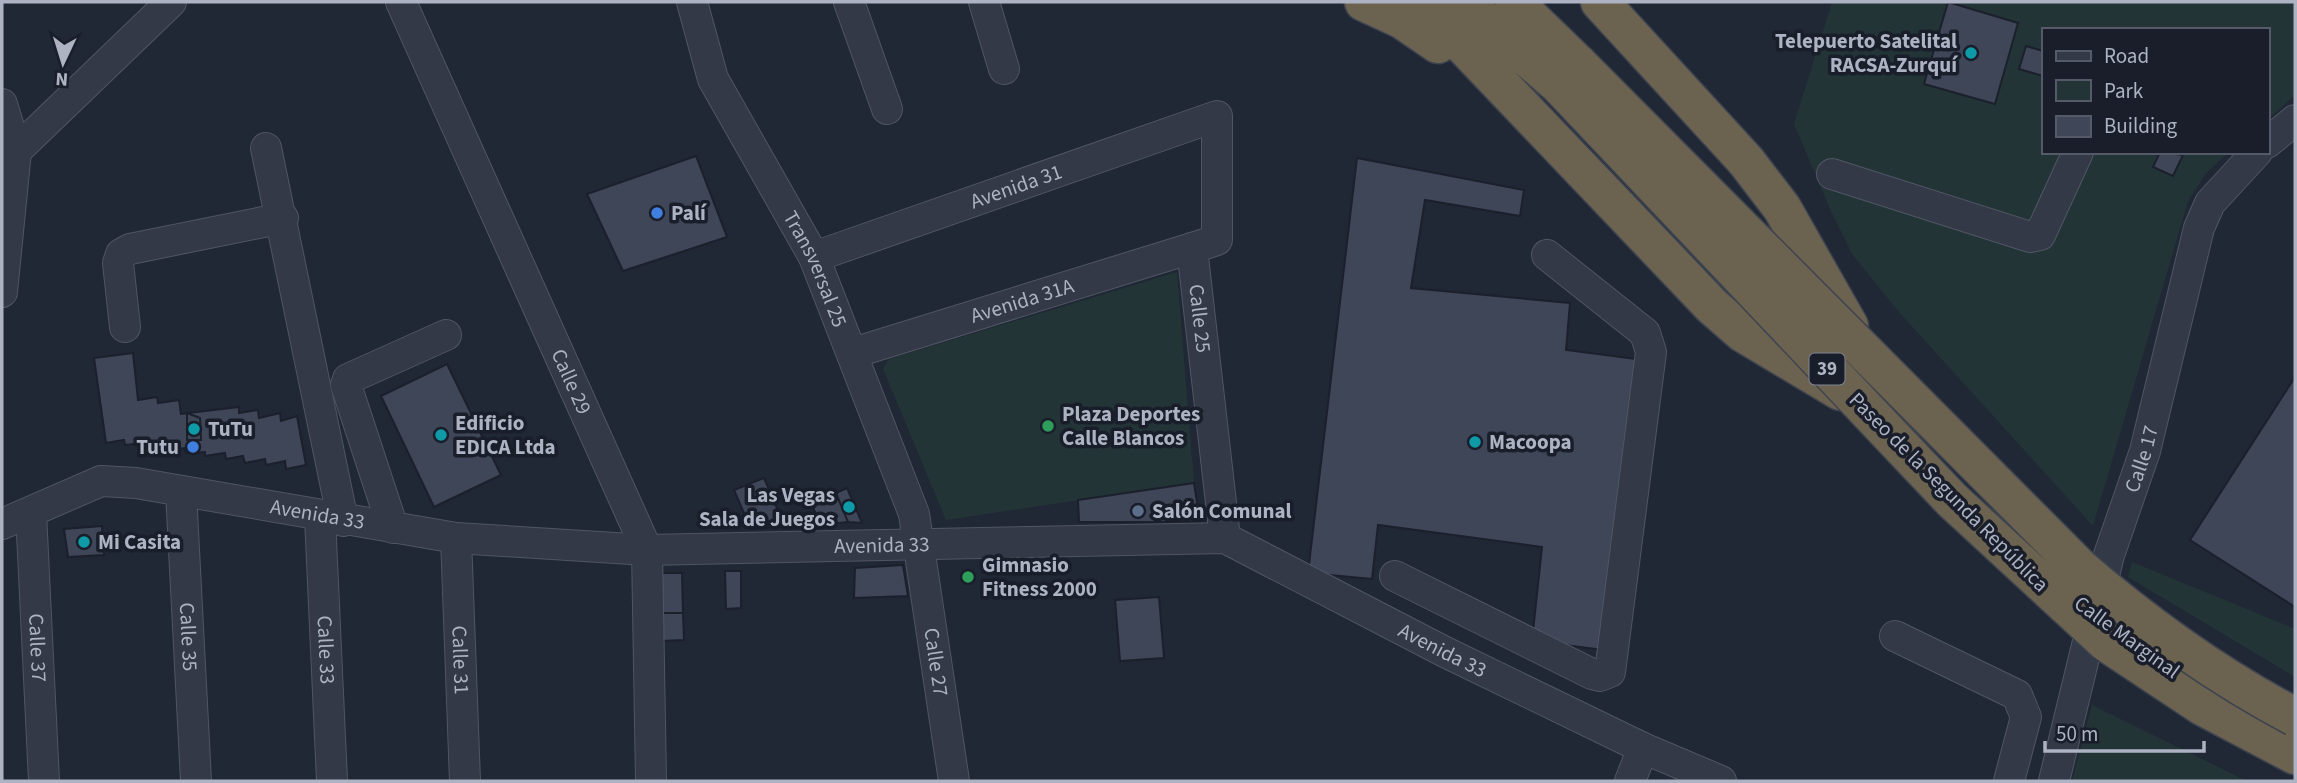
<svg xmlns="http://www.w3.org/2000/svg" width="2297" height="783" viewBox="0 0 2297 783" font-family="'Source Sans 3',sans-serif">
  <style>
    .green { fill: #233437 }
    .building { fill: #3e4658; stroke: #1b202c; stroke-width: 2 }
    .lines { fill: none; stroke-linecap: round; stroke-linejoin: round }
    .minor-casing { stroke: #505664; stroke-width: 32 }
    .highway-casing { stroke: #3e4350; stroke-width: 41 }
    .minor { stroke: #333946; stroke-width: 30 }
    .highway { stroke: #6b6350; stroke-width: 38 }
    .highway-bridge-casing { stroke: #3e4350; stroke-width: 41; stroke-linecap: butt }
    .highway-bridge { stroke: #6b6350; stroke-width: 38 }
    .culture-dot { fill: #0f9aa8; stroke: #191e2a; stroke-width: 2.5 }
    .shop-dot { fill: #3f7fe0; stroke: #191e2a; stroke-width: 2.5 }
    .leisure-dot { fill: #2e9e5b; stroke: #191e2a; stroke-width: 2.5 }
    .service-dot { fill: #5c6f8a; stroke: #191e2a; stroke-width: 2.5 }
    .labels { text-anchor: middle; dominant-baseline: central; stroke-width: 7; stroke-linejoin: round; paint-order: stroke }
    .shield { fill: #191e2a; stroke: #818695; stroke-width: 2 }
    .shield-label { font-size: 19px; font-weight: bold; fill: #adb3c3 }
    .poi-label { font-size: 21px; font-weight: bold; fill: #adb3c3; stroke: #191e2a; text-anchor: start }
    .street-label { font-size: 21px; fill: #adb3c3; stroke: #191e2a }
  </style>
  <rect width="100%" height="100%" fill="#202735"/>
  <path class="green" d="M1832,2h463v93l-28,25v-90h-224v122h186l-23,21 -18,28 -95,325 -195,-215 -46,-57 -22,-45 -36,-85z
    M1177,272l17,211 -248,37 -63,-151 6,-10z
    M2132,562l163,67v48l-167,-100z
    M2092,705l155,76h-175z"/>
  <path class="building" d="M1948,2l70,21 -23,81 -71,-20z
    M2026,46l17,5v25l-24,-7z
    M2160,152l23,3 -10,21 -20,-9z
    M696,156l31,81 -104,34 -36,-77z
    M1357,158l167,32 -4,26 -95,-16 -14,88 159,15 -4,47 70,9 -32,291 -72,-9 10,-94 -164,-22 -6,54 -64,-6z
    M133,353l5,47 19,-3 1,6 21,-3 2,14 58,-7v6l19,-3 1,8 21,-5 1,8 16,-5 9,49 -20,4 -1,-8 -19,4 -1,-6 -20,4 -2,-7 -17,3 -1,-6 -20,3v-4l-19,1 -1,-5 -21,4 -1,-6 -20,1v-4l-18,2 -1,-5 -18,3 -12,-85z
    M447,364l54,111 -67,32 -53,-111z
    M2295,377v230l-105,-67z
    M187,413l13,5 1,22h-14z
    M764,478l21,49 -34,2 -17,-39z
    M1194,483l6,39h-121l-1,-22z
    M847,488l15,35 -14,-1 -12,-29z
    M836,493l12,29 -27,3 -11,-24z
    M102,526l2,29 -36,2 -4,-28z
    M903,565l5,31 -54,2 1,-30z
    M725,571h16v37l-15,1z
    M660,573h22l1,40h-22z
    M1159,597l5,61 -44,3 -5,-61z
    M661,613h22l1,27 -22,1z"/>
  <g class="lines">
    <defs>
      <g id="minor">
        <path id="s1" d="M401,2l246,548 4,231"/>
        <path id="s2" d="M692,2l21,77 101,178 100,257 40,267"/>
        <path d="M849,2l38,107"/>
        <path d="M984,2l20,67"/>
        <path d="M2,104l14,47 -14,141"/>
        <path d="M2267,143l28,-23"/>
        <path d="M266,148l77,373"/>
        <path d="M16,151l155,-149"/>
        <path d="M1832,174l198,63 10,-2 38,-83"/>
        <path id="s3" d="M814,257l403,-141v124l-25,8 33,290"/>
        <path d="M125,327l-7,-64 3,-9 9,-5 153,-31"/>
        <path id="s4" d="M853,353l339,-105"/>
        <path id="s5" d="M181,492l15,289"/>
        <path id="s6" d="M31,513l13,268"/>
        <path id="s7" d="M320,517l12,264"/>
        <path id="s8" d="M2,524l99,-43 35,2 320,55 191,12 578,-12 220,114 198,96 78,33"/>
        <path d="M393,528l-47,-143 2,-6 98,-44"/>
        <path id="s9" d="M456,538l9,243"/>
        <path d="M1395,576l197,98 8,2 10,-4 41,-320 -6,-19 -98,-78"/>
        <path d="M1895,636l122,59 9,22 -17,64"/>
        <path d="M1630,781l13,-33"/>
        <path id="s10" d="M2054,781l55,-226 36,-104 54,-223 11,-25 47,-51"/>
      </g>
      <path id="highway" d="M1364,2l39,18 35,24
        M1416,2l48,44 248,260 31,27 97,58
        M1463,2l95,82
        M1514,2l64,62
        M1600,2l146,159 36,47 67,118
        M2107,643l95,63 93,49"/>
    </defs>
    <use href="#minor" class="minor-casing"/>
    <use href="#highway" class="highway-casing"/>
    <use href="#minor" class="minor"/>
    <use href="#highway" class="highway"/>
    <defs>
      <path id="highway-bridge" d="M1578,64l501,503c67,58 138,109 216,150
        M1558,84l394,416 155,143"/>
    </defs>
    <use href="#highway-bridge" class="highway-bridge-casing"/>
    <use href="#highway-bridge" class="highway-bridge"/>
  </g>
  <g class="culture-dot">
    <circle cx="1971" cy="53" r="7"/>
    <circle cx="194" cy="429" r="7"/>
    <circle cx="441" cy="435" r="7"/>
    <circle cx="1475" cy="442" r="7"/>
    <circle cx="849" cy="507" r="7"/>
    <circle cx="84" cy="542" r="7"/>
  </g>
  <g class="shop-dot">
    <circle cx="657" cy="213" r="7"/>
    <circle cx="193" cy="447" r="7"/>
  </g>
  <g class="leisure-dot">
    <circle cx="1048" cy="426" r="7"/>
    <circle cx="968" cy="577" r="7"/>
  </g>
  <circle class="service-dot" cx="1138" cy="511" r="7"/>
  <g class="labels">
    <rect class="shield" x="1809.5" y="353.5" width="35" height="31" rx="5"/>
    <g class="shield-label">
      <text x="1827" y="369">39</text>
    </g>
    <g class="poi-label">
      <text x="1957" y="41" text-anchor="end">Telepuerto Satelital<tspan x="1957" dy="24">RACSA-Zurquí</tspan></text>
      <text x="671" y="213">Palí</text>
      <text x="1062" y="414">Plaza Deportes<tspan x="1062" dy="24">Calle Blancos</tspan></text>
      <text x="455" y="423">Edificio<tspan x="455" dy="24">EDICA Ltda</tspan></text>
      <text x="208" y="429">TuTu</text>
      <text x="1489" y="442">Macoopa</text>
      <text x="179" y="447" text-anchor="end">Tutu</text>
      <text x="835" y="495" text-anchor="end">Las Vegas<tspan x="835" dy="24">Sala de Juegos</tspan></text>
      <text x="1152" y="511">Salón Comunal</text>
      <text x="98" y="542">Mi Casita</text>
      <text x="982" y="565">Gimnasio<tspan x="982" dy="24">Fitness 2000</tspan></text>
    </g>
    <g class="street-label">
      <text stroke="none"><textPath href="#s3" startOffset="214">Avenida 31</textPath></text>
      <text stroke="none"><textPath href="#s2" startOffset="296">Transversal 25</textPath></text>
      <text stroke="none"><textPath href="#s4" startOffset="177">Avenida 31A</textPath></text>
      <text stroke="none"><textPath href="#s3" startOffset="648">Calle 25</textPath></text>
      <text stroke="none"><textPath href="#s1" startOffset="416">Calle 29</textPath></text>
      <text stroke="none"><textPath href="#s10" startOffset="334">Calle 17</textPath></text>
      <text transform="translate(1949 492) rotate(45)">Paseo de la Segunda República</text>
      <text stroke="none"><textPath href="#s8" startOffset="327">Avenida 33</textPath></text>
      <text stroke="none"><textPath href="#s8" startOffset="894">Avenida 33</textPath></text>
      <text stroke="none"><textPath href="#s5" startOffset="145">Calle 35</textPath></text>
      <text transform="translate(2127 637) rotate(36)">Calle Marginal</text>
      <text stroke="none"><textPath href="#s6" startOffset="135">Calle 37</textPath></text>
      <text stroke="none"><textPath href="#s7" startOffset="133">Calle 33</textPath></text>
      <text stroke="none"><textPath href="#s8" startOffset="1482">Avenida 33</textPath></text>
      <text stroke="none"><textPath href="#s9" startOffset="122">Calle 31</textPath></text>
      <text stroke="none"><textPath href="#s2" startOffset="710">Calle 27</textPath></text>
    </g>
  </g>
  <rect width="2297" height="783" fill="none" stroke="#adb3c3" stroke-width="7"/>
  <rect x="2042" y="28" width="228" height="126" fill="#191e2a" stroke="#545a67" stroke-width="2"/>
  <rect x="2056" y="51" width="35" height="10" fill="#333946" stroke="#545a67" stroke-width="2"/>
  <text x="2104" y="63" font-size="21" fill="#adb3c3">Road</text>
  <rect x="2056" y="80" width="35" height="21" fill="#233437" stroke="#545a67" stroke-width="2"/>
  <text x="2104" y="98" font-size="21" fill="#adb3c3">Park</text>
  <rect x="2056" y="116" width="35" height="21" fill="#3e4658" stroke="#545a67" stroke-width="2"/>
  <text x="2104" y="133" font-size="21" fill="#adb3c3">Building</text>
  <g transform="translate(63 63) rotate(184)" stroke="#191e2a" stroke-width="5" paint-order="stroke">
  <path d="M0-5L12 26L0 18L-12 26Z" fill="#adb3c3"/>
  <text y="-10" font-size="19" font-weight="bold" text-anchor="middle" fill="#adb3c3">N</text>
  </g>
  <path d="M2045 741v10h159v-10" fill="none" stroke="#adb3c3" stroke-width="3.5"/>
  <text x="2056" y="741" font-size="21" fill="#adb3c3" stroke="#191e2a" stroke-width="5" paint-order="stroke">50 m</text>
</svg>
